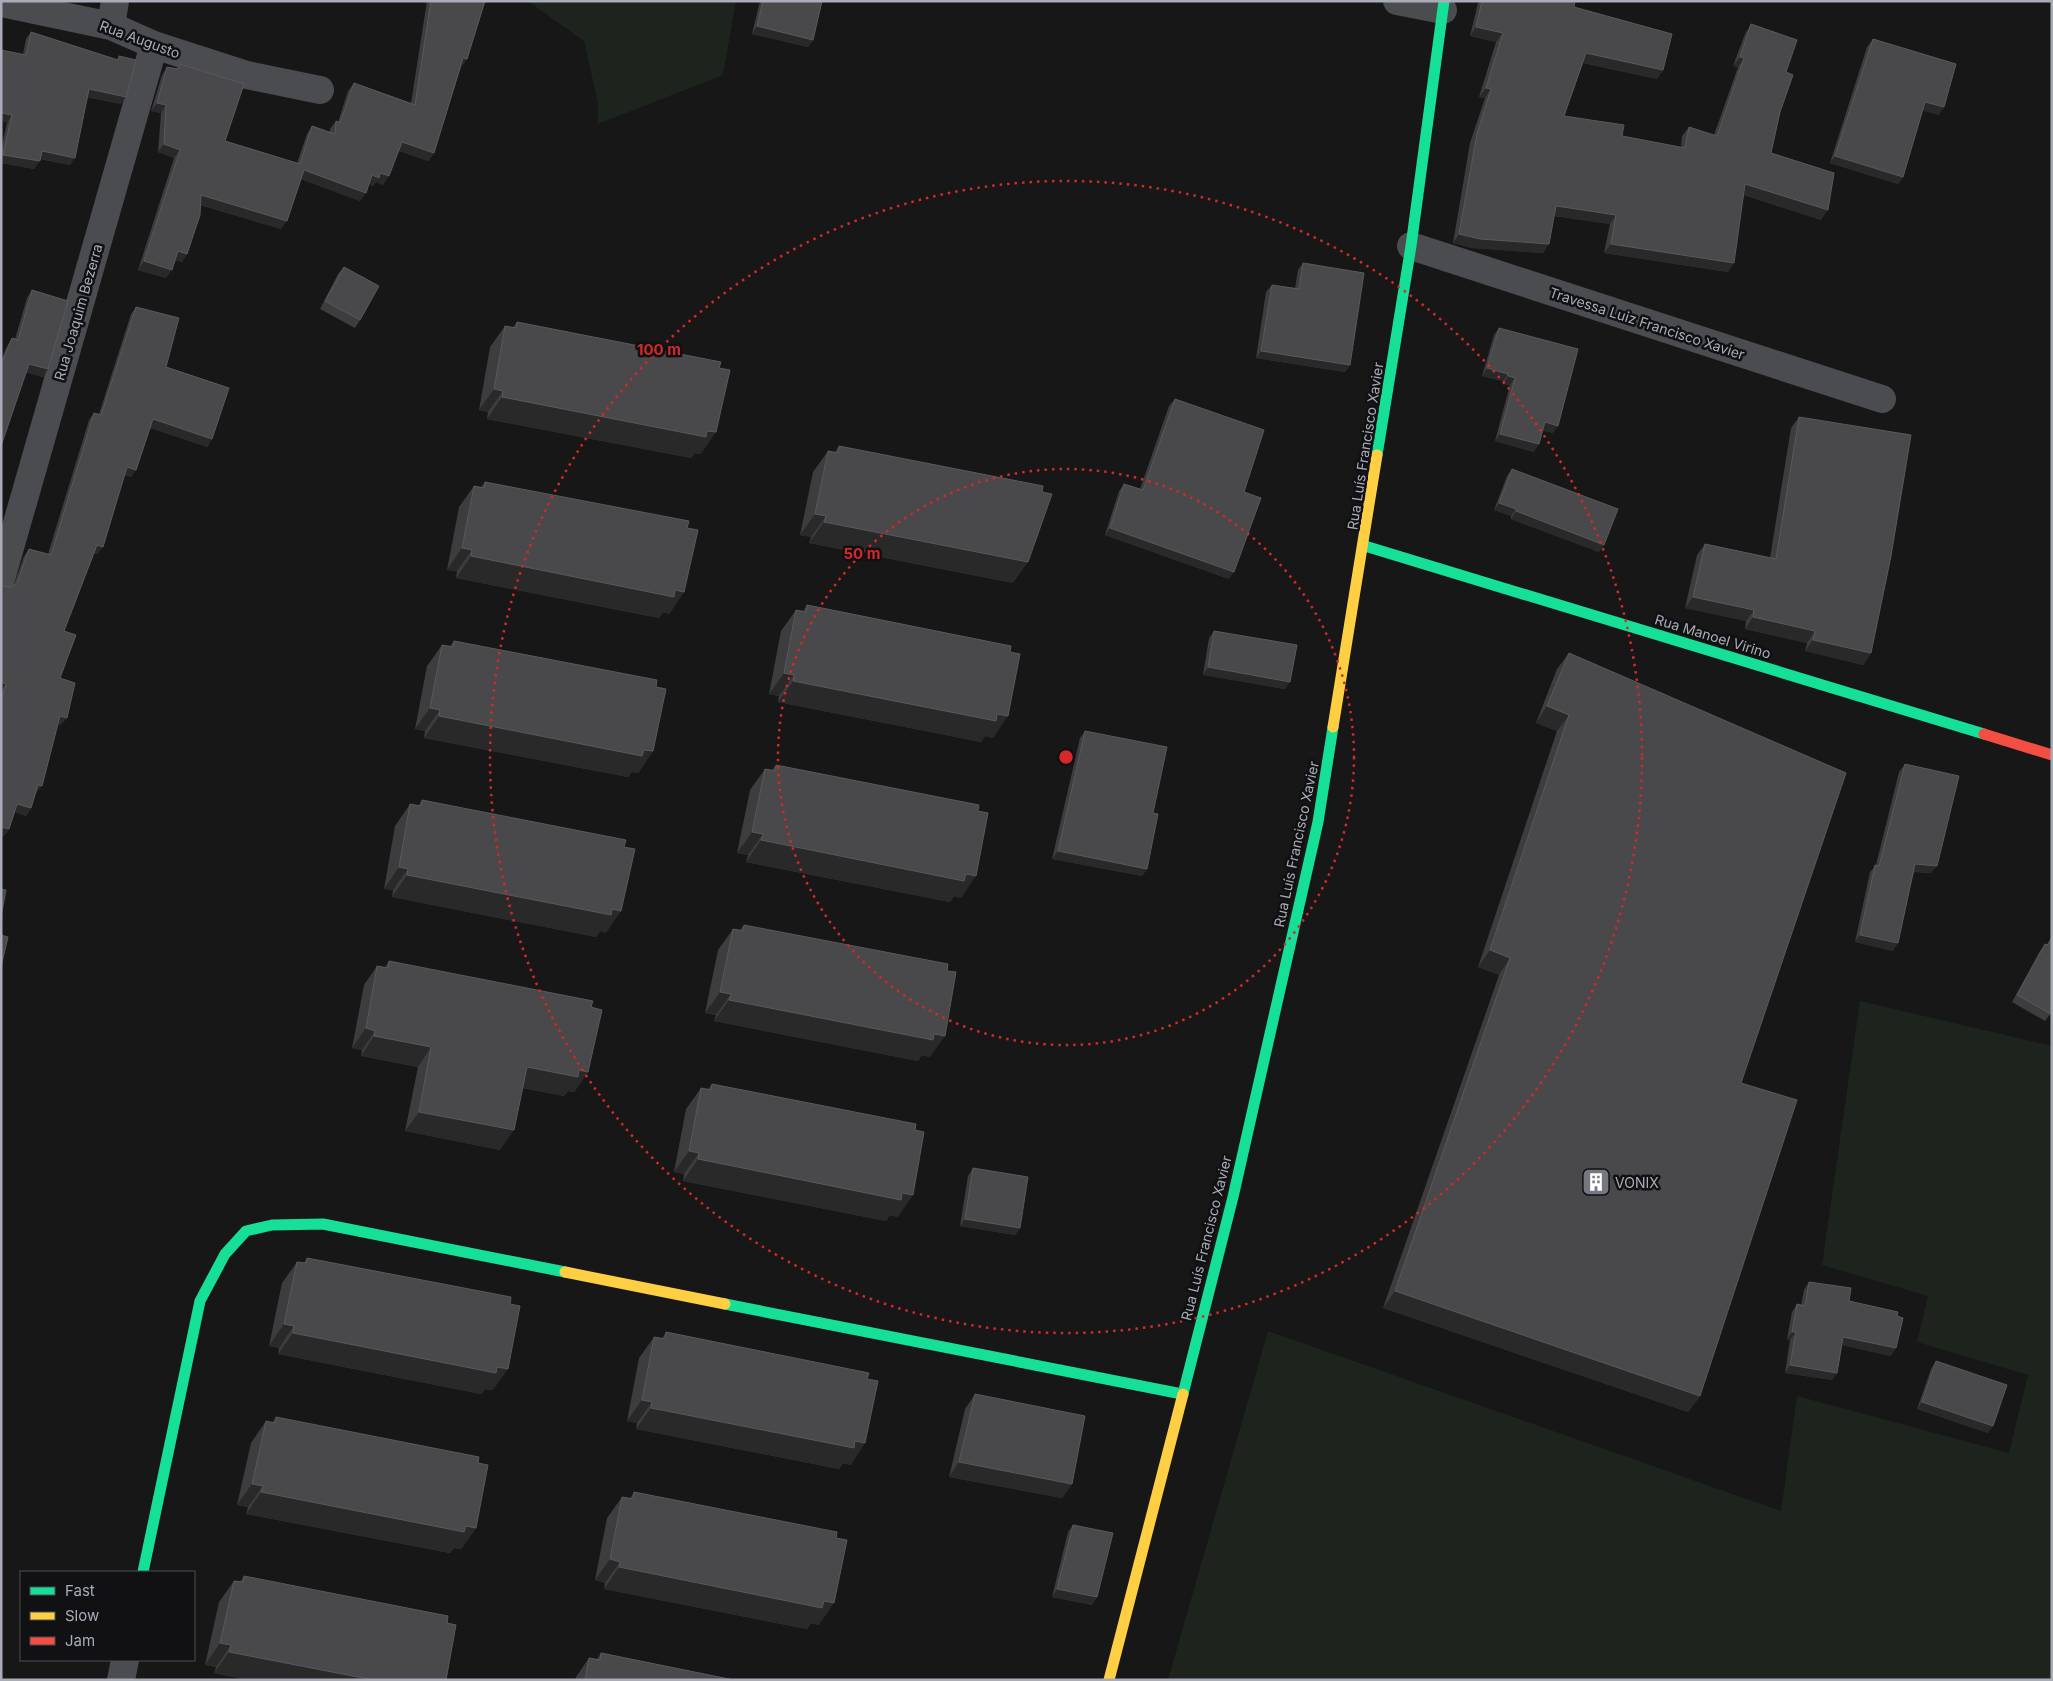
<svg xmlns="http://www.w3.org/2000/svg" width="2053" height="1681" viewBox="0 0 2053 1681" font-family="Inter,sans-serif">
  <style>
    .green { fill: #1d241e }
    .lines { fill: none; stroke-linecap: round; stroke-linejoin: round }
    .street { stroke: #4b4c50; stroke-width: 28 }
    .fast { stroke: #16e098; stroke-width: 11 }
    .slow { stroke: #ffcf43; stroke-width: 11 }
    .jam { stroke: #f24e42; stroke-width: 11 }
    .wall { fill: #3d3d3f }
    .shaded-wall { fill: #29292a }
    .building { fill: #49494c; stroke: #58595d }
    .ring { fill: none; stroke: #d62828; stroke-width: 2.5; stroke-dasharray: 2.5 5 }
    .labels { text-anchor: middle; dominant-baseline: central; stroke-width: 5; stroke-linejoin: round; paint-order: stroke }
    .street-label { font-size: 14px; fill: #a8adb8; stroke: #111113 }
    .poi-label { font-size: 14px; fill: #a8adb8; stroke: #111113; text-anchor: start }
    .centre { fill: #d62828; stroke: #111113; stroke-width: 2.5 }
    .ring-label { font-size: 15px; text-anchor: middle; font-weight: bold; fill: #d62828; stroke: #111113; stroke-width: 5; stroke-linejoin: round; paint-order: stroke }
  </style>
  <rect width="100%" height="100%" fill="#171717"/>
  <path class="green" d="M528,1h208l-13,74 -125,49v-21l-14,-62z
    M1860,1001l192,45v634h-884l100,-349 513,180 16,-115 212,57 19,-78 -111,-33 11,-46 -106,-31z"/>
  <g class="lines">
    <path class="street" d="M1397,1l46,9
      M1,3l110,23 43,19 93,30 73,15
      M111,26l4,-25
      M1411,246l471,153
      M1,579l153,-534
      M121,1680l4,-20"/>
    <path class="fast" d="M1377,455l34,-209 33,-245
      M1365,546l619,188
      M725,1304l457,90
      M1183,1394l50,-197 85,-375 15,-95
      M143,1572l57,-271 25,-47 21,-23 26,-6 51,-1 242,48"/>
    <path class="slow" d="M1333,727l44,-272
      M565,1272l160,32
      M1109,1680l74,-286"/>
    <path class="jam" d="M1984,734l68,21"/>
  </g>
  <path class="wall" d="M427,1h58l-18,58 -6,8 -27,86 -6,8 -29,-10 -16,34 -7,-3 -3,4 -4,-2 -9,17 -59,-22 -20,50 -81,-24 -13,49 -5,8 -7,-2 -9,18 -28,-8 36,-112 -16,-6 3,-39 -10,-2 11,-36 5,-8 9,2 4,-5 45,77 72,22 10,-29 5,-8 18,6v-3l6,-8 2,1 10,-31 6,-8 57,20z
    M760,1h62l-9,39 -5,7 -56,-13z
    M1479,1h96l-1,6 89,63 -6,9 -74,-16 -19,53 58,20 59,11 1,-11 7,-9 25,8 24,-68 -5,-1 12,-32 6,-10 35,48 -6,40 -9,41 50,67 -77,-25 -16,77 -124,-19 6,-29 -56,-8 -11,37 -70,-5 -20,-5 17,-100 15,-45 -6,-1 17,-55 -26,-6 8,-33z
    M31,32l86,28 2,-4 2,48 -34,-7 -17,68 -30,-6 -6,10 -33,-6v-14l22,-95 3,-15z
    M1873,39l66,76 -16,-5 -20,67 -5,7 -68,-21 37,-116z
    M1303,263l47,102 -5,7 -89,-14 10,-66 6,-7 23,3 3,-18z
    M344,267l16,53 -5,8 -35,-19 18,-35z
    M32,290l16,79 -5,8 -17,-5 -25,74v-86l6,-14 5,-8 3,1 12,-41z
    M136,307l30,60 46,72 -5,8 -57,-19 -14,42 -5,7 -6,-2 -28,79 -3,-1 -30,78 -4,47 1,47 -3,-1 -27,84 -5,8 -11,-4 -6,17 -5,7h-3v-250l9,1 4,-3 10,-28 5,-7 19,5 41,-134 5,-7 5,1 32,-100z
    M517,322l184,132 -6,-1 -4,5 -204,-39 1,-7 -9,-2 11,-63 15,-21 8,1z
    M1499,328l54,105 -10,-3 -9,22 -39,-11 15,-56 -7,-1v-3l-21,-5 12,-41z
    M1175,399l69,93 -15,87 -124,-44 14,-44 5,-7 16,5 29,-83z
    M1799,417l72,236 -8,12 -58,-14 2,-8 -62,-14 1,-8 -61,-13 12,-53 8,-11 65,14 21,-130z
    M839,446l174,137 -204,-40 2,-6 -11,-2 13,-63 15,-21 7,1z
    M1512,469l87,83 -88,-33v-3l-17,-6 13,-34z
    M485,482l202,46 -3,64 -15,22 -6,-2 -4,6 -203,-40 1,-7 -10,-1 12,-63 15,-21 7,1z
    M807,605l186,133 -8,-2 -4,6 -203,-40 1,-6 -10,-2 12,-63 15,-21 7,1z
    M1214,631l71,58 -82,-14 6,-37z
    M454,641l202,46 -3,64 -15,22 -6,-1 -4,5 -204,-39 1,-7 -10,-2 12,-63 15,-21 8,1z
    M1569,653l172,430 -41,313 -12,16 -305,-104 116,-333 -21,-8 79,-236 -21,-8 21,-54z
    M1085,731l68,82 -6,56 -5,7 -90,-17 28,-121z
    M1905,764l26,109 -17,-1 -21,79 -38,-9 15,-70 6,-7 23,-93z
    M776,765l185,133 -7,-2 -4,6 -204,-40 2,-7 -11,-2 13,-63 15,-21 7,1z
    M422,800l184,133 -6,-2 -4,6 -204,-40 1,-7 -9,-1 11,-63 15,-22 8,2z
    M744,925l186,132 -8,-2 -4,6 -204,-40 2,-6 -11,-2 13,-63 15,-21 7,1z
    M2052,935v77l-7,9 -33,-19 28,-51 5,-7 2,1z
    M389,961l202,46 -3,65 -14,20 -6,-1 -4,5 -42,-8 -22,62 -95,-19 13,-64 -57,-11 1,-6 -10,-2 12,-63 13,-19 8,1z
    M712,1084l186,133 -8,-2 -4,6 -203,-40 1,-7 -10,-2 12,-63 15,-21 7,1z
    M973,1168l47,60 -5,7 -55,-9 8,-50z
    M307,1258l186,132 -8,-1 -4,5 -203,-40 1,-6 -10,-2 13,-63 15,-21 7,1z
    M1809,1282l40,19 42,55 -49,-11 -5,28 -5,7 -47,-7 5,-33 -3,-1 5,-27 5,-8 4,1 3,-15z
    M666,1332l201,47 -16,86 -8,-2 -4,6 -203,-40 1,-6 -10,-2 12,-63 15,-21 8,1z
    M1936,1361l52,72 -71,-24 14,-40z
    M975,1394l97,90 -10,14 -113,-21 16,-68z
    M276,1417l202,46 -2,65 -15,21 -7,-1 -4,5 -204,-39 2,-7 -11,-2 14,-62 15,-22 6,2z
    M634,1492l202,46 -17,87 -8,-2 -4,6 -203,-40 1,-6 -10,-3 12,-62 15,-21 8,1z
    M1073,1525l24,72 -5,8 -40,-8 16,-65z
    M244,1576l203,47 -1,57h-197l-35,-7 2,-6 -11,-2 14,-63 15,-21 6,1z
    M601,1653l133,27h-159l1,-3 13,-19 8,1z"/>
  <path class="shaded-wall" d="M757,26l56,14 -5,7 -56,-13z
    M1476,27l27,6 -7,9 -26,-6z
    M1586,53l77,17 -6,9 -77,-17z
    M1740,57l4,1 -6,9 -5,-1z
    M463,58l4,1 -6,8h-4z
    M1486,88l5,1 -6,9 -6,-1z
    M89,89l37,8 -5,7 -37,-7z
    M1925,102l19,5 -5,8 -19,-5z
    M157,103l9,2 -5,8 -10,-2z
    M1,113l11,2 -5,8 -6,-2z
    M402,142l32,11 -6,8 -32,-11z
    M164,144l16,6 -6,8 -16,-6z
    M42,151l33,7 -5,7 -33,-7z
    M3,155l37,6 -6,8 -33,-6v-5z
    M1835,156l68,21 -5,7 -68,-21z
    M304,170l62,23 -6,8 -62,-23z
    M380,173l9,3 -6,9 -7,-3 -3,4 -6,-2 5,-9z
    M1745,184l83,26 -7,10 -82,-27z
    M201,195l86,26 -6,8 -86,-26z
    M1556,206l60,9 -6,9 -60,-9z
    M1459,234l90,10 -6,9 -70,-5 -20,-5z
    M1611,244l123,19 -6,9 -124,-19z
    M178,251l9,3 -5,8 -10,-3z
    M144,261l28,9 -6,8 -28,-8z
    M1261,351l89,14 -5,7 -89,-14z
    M29,364l19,5 -5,8 -19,-5z
    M1487,368l21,6 -5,7 -21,-5z
    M1508,376l7,2 -5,7 -7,-1z
    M494,389l9,2 -15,21 -9,-2z
    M502,397l205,34 9,1 -15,22 -6,-1 -4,5 -204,-39z
    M153,419l59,20 -5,8 -60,-20z
    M1545,422l13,4 -5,7 -14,-3z
    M1500,434l39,10 -5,8 -39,-11z
    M127,467l9,3 -5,7 -9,-3z
    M1499,503l17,6 -5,7 -17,-6z
    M1516,511l88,34 -5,7 -88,-33z
    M815,514l11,2 -15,21 -11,-2z
    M824,522l204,40 -15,21 -204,-40z
    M1110,528l124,44 -5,7 -124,-44z
    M97,545l6,2 -6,7 -5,-1z
    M462,548l10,2 -15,21 -10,-1z
    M471,556l204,34 9,2 -15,22 -6,-2 -4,6 -203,-40z
    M1693,597l61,13 -8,11 -61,-13z
    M1753,617l62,14 -8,12 -62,-14z
    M1813,640l58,13 -8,12 -58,-14z
    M1208,667l82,15 -5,7 -82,-14z
    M784,673l10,2 -15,21 -10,-2z
    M793,681l215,35 -15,22 -8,-2 -4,6 -203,-40z
    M1,682l5,2 -5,6z
    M1547,706l22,9 -12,16 -21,-8z
    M430,708l10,2 -15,21 -10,-2z
    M60,716l7,2 -6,7 -6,-2z
    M439,716l205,34 9,1 -15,22 -6,-1 -4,5 -204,-39z
    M38,785l4,1 -6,7 -3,-1z
    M17,804l14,4 -5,8 -14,-5z
    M1,827l8,2 -5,7h-3z
    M752,832l11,2 -15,21 -11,-2z
    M761,840l215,36 -15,22 -7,-2 -4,6 -204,-40z
    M1058,851l89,18 -5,7 -90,-17z
    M1915,864l22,2 -6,7 -21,-2z
    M399,867l9,2 -15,21 -9,-1z
    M407,875l205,34 9,2 -15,22 -6,-2 -4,6 -204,-40z
    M1860,935l38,8 -5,8 -38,-9z
    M1490,950l20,8 -11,17 -21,-8z
    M720,992l11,2 -15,21 -11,-2z
    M729,1000l216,36 -15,21 -8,-2 -4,6 -204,-40z
    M366,1028l9,3 -13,19 -10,-2z
    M374,1036l57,11 -13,20 -57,-11z
    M527,1067l52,3 9,2 -14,20 -6,-1 -4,5 -51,-10z
    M419,1112l95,18 -14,20 -95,-19z
    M689,1151l10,2 -15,21 -10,-2z
    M698,1159l215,36 -15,22 -8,-2 -4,6 -203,-40z
    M965,1219l55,9 -5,7 -55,-9z
    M1395,1291l305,105 -12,16 -305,-104z
    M284,1324l10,2 -15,22 -10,-2z
    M1792,1332h4l-6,8 -3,-1z
    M293,1333l215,36 -15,21 -8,-1 -4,5 -203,-40z
    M1843,1337l53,11 -5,8 -53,-12z
    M1790,1365l47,8 -5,7 -47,-7z
    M642,1400l10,2 -15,21 -10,-2z
    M1922,1402l71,24 -5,7 -71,-24z
    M651,1408l214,35 -14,22 -8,-2 -4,6 -203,-40z
    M959,1462l113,22 -10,14 -113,-21z
    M252,1484l11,2 -15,21 -11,-2z
    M261,1492l215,36 -15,21 -7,-1 -4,5 -204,-39z
    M610,1559l10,3 -15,21 -10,-3z
    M619,1567l215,36 -15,22 -8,-2 -4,6 -203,-40z
    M1057,1589l40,8 -5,8 -40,-8z
    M220,1643l11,2 -15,22 -11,-2z
    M229,1652l144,28h-124l-35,-7z"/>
  <path class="building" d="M431,1h54l-18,58 -4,-1 -29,95 -32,-11 -13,34 -9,-3 -1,5 -7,-3 -6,18 -62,-23 -17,51 -86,-26 -1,20 -13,39 -9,-3 -6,19 -28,-9 36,-111 -16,-6 2,-39 -9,-2 10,-36 11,2 2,-5 64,20 -19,57 75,23 12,-38 23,8 1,-13 4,2 14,-40 61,22z
    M763,1h59l-9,39 -56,-14z
    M1482,1h93l-1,6 98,27 -9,36 -77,-17 -22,63 60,9 -2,11 63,12 4,-21 28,9 27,-78 -4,-1 11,-33 46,16 -11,32 7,3 -13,37 -9,41 63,20 -6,37 -83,-26 -11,79 -123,-19 5,-29 -60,-9 -7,38 -69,-5 -21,-5 18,-100 14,-45 -5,-1 17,-55 -27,-6z
    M31,32l87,28 1,-4 17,4 -10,37 -37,-8 -14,69 -33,-7 -2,10 -37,-6 9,-40 -11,-2v-63l25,5z
    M1873,39l83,25 -12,43 -19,-5 -22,75 -68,-21z
    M1303,263l61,10 -14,92 -89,-14 11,-66 27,4z
    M344,267l35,19 -19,34 -35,-19z
    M32,290l36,11 -20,68 -19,-5 -28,82v-81l11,-27 6,2z
    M136,307l43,11 -13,49 63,21 -17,51 -59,-20 -17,51 -9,-3 -24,80 -6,-2 -33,86 12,4 -16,43 15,5 -8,35 -7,-2 -18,70 -4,-1 -7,23 -14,-4 -8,25 -8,-2v-127l5,-16 -5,-2v-96l9,1 7,-4 12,-34 22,6 43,-142 7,2z
    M517,322l204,40 -2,6 11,2 -14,62 -9,-1 -1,6 -204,-40 1,-6 -9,-2 11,-63 11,2z
    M1499,328l79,21 -20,77 -13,-4 -6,22 -39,-10 15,-56 -7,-2v-2l-21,-6z
    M1175,399l89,31 -20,62 17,6 -27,74 -124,-44 14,-44 19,6z
    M1799,417l112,18 -20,121 -20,97 -58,-13 2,-9 -62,-14 1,-7 -61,-13 12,-53 71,15z
    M839,446l204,40 -1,6 10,2 -24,68 -204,-40 2,-6 -11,-2 13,-63 10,2z
    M1512,469l106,40 -14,36 -88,-34v-2l-17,-6z
    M485,482l204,39 -2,7 11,2 -14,62 -9,-2 -1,7 -203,-41 1,-6 -10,-2 12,-62 10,2z
    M807,605l204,41 -1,6 10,2 -12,62 -11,-2 -1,7 -203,-40 1,-6 -10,-2 12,-63 10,2z
    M1214,631l83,14 -7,37 -82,-15z
    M454,641l203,39 -1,7 10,2 -13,62 -9,-1 -2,6 -203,-40 1,-6 -10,-2 12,-63 11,2z
    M1569,653l277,120 -105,310 56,17 -97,296 -305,-105 115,-333 -20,-8 79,-235 -22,-9z
    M1085,731l82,16 -14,66 5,1 -11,55 -89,-18z
    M1905,764l54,12 -22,90 -22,-2 -17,79 -38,-8 15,-70 4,1z
    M776,765l203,40 -1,6 10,2 -12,63 -10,-2 -2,7 -203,-41 2,-6 -11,-2 13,-63 10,2z
    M422,800l204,40 -2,7 11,2 -14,62 -9,-2 -1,6 -204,-40 1,-6 -9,-2 11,-63 11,2z
    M1,889l5,1 -5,27z
    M744,925l204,39 -1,7 9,1 -11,64 -11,-2 -1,6 -204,-40 2,-6 -11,-2 13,-63 10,2z
    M1,935l7,2 -7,30z
    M2052,937v75l-1,2 -34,-19 28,-51 3,1z
    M389,961l204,40 -2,6 11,3 -14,62 -9,-2 -1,7 -51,-10 -13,63 -95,-18 12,-65 -57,-11 1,-5 -9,-3 11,-62 11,2z
    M712,1084l204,40 -1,6 9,2 -11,63 -11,-2 -1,7 -203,-41 1,-6 -10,-2 12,-63 10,2z
    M973,1168l55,9 -8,51 -55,-9z
    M307,1258l204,39 -1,7 10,2 -12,63 -11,-2 -1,6 -203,-40 1,-7 -10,-2 13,-62 9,1z
    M1809,1282l42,6 -2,13 49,11 -1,4 6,2 -7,30 -53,-11 -6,36 -47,-8 6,-33h-4l5,-28 8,2z
    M666,1332l203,41 -2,6 11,2 -13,62 -10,-2 -1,7 -203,-40 1,-6 -10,-2 12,-63 11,2z
    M1936,1361l71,24 -14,41 -71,-24z
    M975,1394l110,22 -13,68 -113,-22z
    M276,1417l203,40 -1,6 10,2 -12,63 -10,-2 -2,6 -203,-40 2,-6 -11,-2 14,-63 9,2z
    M634,1492l203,40 -1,6 11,2 -13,63 -10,-2 -2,7 -203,-41 1,-5 -10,-3 12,-62 11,2z
    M1073,1525l40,8 -16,64 -40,-8z
    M244,1576l204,40 -1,7 9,2 -10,55h-73l-144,-28 2,-7 -11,-2 14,-62 9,1z
    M601,1653l133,27h-149l4,-22 11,2z"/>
  <g class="ring">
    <circle cx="1066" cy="757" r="288"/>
    <circle cx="1066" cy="757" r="576"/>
  </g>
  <defs>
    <symbol id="building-square" viewBox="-11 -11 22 22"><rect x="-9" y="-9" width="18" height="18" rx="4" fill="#757880" stroke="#111113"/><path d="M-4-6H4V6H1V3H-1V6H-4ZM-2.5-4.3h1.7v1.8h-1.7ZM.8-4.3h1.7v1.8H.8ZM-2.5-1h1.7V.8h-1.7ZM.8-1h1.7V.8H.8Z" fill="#fff"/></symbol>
  </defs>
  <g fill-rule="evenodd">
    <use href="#building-square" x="1580" y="1166" width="32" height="32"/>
  </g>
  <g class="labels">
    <g class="street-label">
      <text transform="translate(140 39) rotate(20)">Rua Augusto</text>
      <text transform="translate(78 312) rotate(-74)">Rua Joaquim Bezerra</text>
      <text transform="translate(1647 323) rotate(18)">Travessa Luiz Francisco Xavier</text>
      <text transform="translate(1365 446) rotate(-81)">Rua Luís Francisco Xavier</text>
      <text transform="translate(1713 636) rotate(17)">Rua Manoel Virino</text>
      <text transform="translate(1296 844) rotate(-78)">Rua Luís Francisco Xavier</text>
      <text transform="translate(1206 1238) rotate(-76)">Rua Luís Francisco Xavier</text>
    </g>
    <g class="poi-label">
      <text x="1615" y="1182">VONIX</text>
    </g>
  </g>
  <circle cx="1066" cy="757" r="8" class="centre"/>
  <g class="ring-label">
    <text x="659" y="355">100 m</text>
    <text x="862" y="559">50 m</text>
  </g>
  <rect width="2053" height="1681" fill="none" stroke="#a8adb8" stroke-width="5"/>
  <rect x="20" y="1571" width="175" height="90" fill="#111113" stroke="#4d4f55"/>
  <rect x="30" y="1587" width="25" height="8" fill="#16e098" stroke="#4d4f55"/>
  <text x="65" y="1596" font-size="15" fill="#a8adb8">Fast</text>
  <rect x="30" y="1612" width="25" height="8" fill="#ffcf43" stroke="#4d4f55"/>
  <text x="65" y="1621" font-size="15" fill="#a8adb8">Slow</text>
  <rect x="30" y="1637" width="25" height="8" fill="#f24e42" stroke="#4d4f55"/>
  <text x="65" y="1646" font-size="15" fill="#a8adb8">Jam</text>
</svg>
